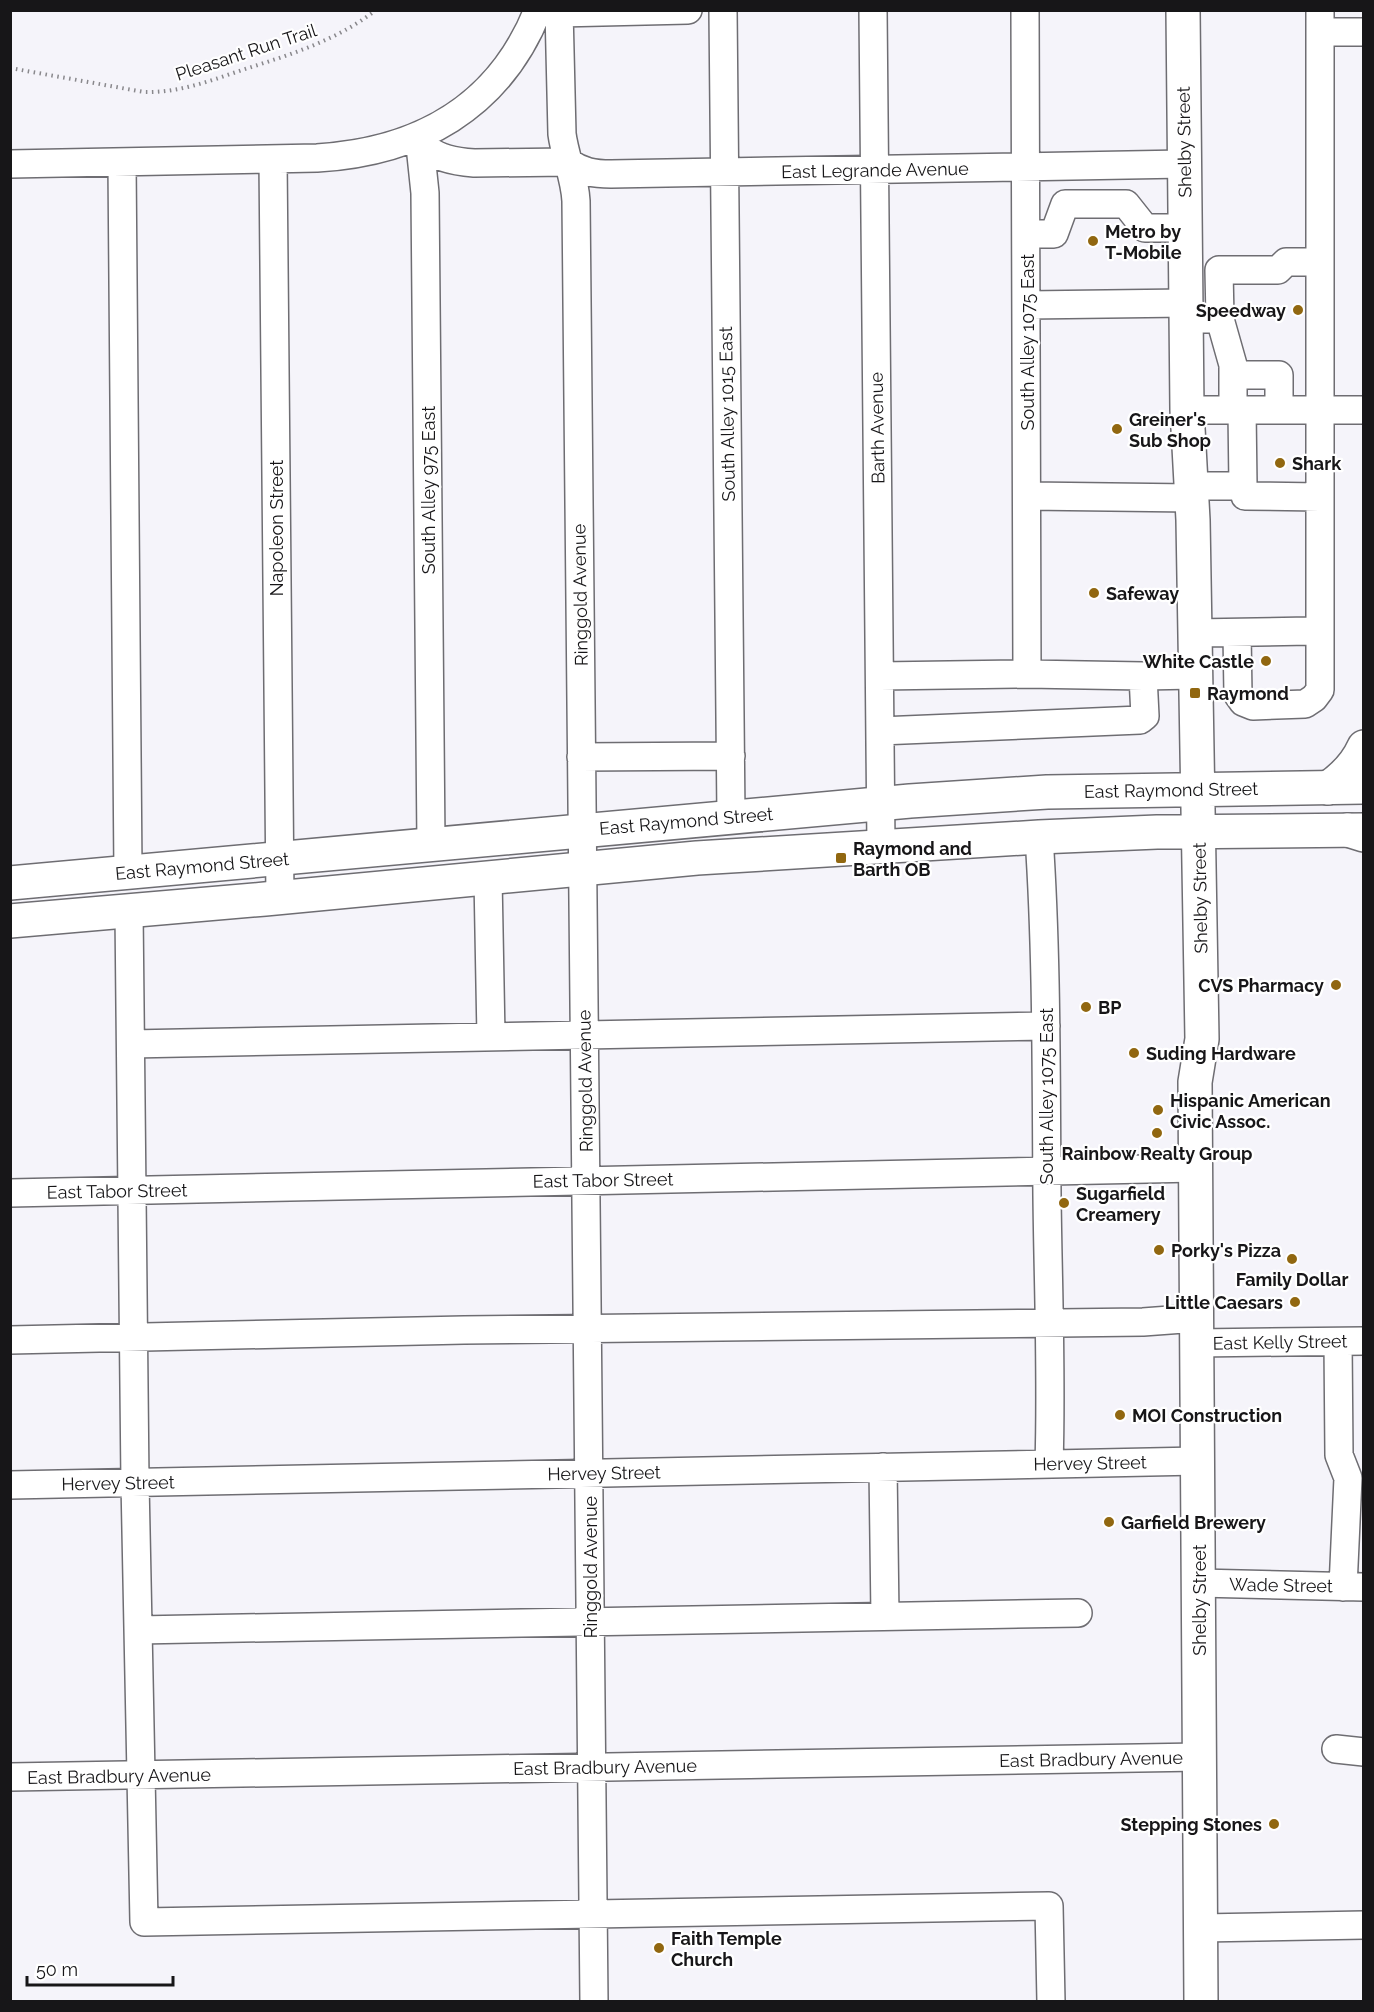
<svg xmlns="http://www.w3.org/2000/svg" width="1374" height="2012" viewBox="0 0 1374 2012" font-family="Raleway,sans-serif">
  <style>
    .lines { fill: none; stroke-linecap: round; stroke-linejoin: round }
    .minor-casing { stroke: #6e6d72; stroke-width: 30 }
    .major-casing { stroke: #6e6d72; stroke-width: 36 }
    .highway-casing { stroke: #6e6d72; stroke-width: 36 }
    .path { stroke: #89888c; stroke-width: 4; stroke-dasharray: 1.5 4.5; stroke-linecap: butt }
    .minor { stroke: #fff; stroke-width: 27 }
    .major { stroke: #fff; stroke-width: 33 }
    .highway { stroke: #fff; stroke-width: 33 }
    .poi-dot { fill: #916710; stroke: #fff; stroke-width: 2 }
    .labels { text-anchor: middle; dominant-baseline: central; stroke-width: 4.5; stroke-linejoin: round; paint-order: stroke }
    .street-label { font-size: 18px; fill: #171618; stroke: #fff }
    .poi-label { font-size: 18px; font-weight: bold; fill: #171618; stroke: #fff; text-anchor: start }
  </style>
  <rect width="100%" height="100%" fill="#f5f4fa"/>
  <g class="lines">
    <defs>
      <path id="minor" d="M559,10l3,124c3,23 13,44 14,67l18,1801
        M723,10l8,807
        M873,10l8,836
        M1025,10l2,664
        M1320,10v627
        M559,13l129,-3
        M1320,32h44
        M419,136l6,57 6,651
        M419,136c2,4 5,9 8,12 11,11 33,14 47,15l94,-1
        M273,159l7,739
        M122,162l6,710
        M568,162c14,10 26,12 43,12l573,-10
        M10,164l307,-6c101,-6 182,-50 221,-148
        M1026,234h28l11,-30h61l19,24h40
        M1027,305l159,-2
        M1203,319h17l13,46v45
        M1220,319l-1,-49h59l8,-8h34
        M1233,375h46v35
        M1187,410h177
        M1191,486h52l-1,-76
        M1243,486l2,10 75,1
        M1028,496l164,2
        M1194,633l116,-2 10,6v53l-6,8 -9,6 -52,2 -10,-4 -5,-7 -1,-62
        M880,676l147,-2 116,2 2,40 -5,4 -260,11
        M1143,676l52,-1
        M581,757l150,-1
        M1039,837c8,119 7,239 8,359 1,89 5,179 2,268
        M488,878l3,159
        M129,911l6,571 9,440 905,-16 2,96
        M131,1044l915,-18
        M10,1193l1186,-25
        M10,1340l454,-10 679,-8 54,-4
        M1338,1342l1,113 9,23 -5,109
        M1197,1343l167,-2
        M883,1467l2,149
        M10,1485l1188,-24
        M1199,1583l165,4
        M138,1630l940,-17
        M1336,1749l28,3
        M10,1777l1190,-20
        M1201,1928l163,-3"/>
      <path id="major" d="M1183,10l4,400 6,110 9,519 -7,43 6,920
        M10,883l900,-82 137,-9 317,-5
        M10,921l255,-22 432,-41 342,-21 118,-5 207,-2"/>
      <path id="highway" d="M1328,788c16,-11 28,-23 36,-41
        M1348,830l16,5"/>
    </defs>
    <use href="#minor" class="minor-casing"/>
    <use href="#major" class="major-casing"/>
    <use href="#highway" class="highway-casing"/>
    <path class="path" d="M10,68l134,24c34,1 66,-11 98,-22 47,-15 94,-29 134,-60"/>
    <use href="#minor" class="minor"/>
    <use href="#major" class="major"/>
    <use href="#highway" class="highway"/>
  </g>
  <g class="poi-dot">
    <circle cx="1093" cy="241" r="6"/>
    <circle cx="1298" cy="310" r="6"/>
    <circle cx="1117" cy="429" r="6"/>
    <circle cx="1280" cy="463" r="6"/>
    <circle cx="1094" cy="593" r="6"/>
    <circle cx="1266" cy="661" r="6"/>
    <rect x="1189" y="687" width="12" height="12" rx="3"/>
    <rect x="835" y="852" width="12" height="12" rx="3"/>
    <circle cx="1336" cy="985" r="6"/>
    <circle cx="1086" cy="1007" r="6"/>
    <circle cx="1134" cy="1053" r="6"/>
    <circle cx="1158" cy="1110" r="6"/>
    <circle cx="1157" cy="1133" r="6"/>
    <circle cx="1064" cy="1203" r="6"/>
    <circle cx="1159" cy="1250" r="6"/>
    <circle cx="1292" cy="1259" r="6"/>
    <circle cx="1295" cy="1302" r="6"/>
    <circle cx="1120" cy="1415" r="6"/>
    <circle cx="1109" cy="1522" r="6"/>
    <circle cx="1274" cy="1824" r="6"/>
    <circle cx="659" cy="1948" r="6"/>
  </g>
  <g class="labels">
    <g class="street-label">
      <text transform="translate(246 52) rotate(-18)">Pleasant Run Trail</text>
      <text transform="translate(1184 142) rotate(-91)">Shelby Street</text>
      <text transform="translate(875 170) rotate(-1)">East Legrande Avenue</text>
      <text transform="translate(1027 342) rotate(-90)">South Alley 1075 East</text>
      <text transform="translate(727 414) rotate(-91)">South Alley 1015 East</text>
      <text transform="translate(877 428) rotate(-91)">Barth Avenue</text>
      <text transform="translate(428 490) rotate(-90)">South Alley 975 East</text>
      <text transform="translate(276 528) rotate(-90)">Napoleon Street</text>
      <text transform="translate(580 595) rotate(-91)">Ringgold Avenue</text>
      <text transform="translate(1171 790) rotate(-1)">East Raymond Street</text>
      <text transform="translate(686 821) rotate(-5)">East Raymond Street</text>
      <text transform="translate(202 866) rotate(-5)">East Raymond Street</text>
      <text transform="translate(1200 898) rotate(-91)">Shelby Street</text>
      <text transform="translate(585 1081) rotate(-91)">Ringgold Avenue</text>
      <text transform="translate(1046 1096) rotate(-90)">South Alley 1075 East</text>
      <text transform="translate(603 1180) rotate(-1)">East Tabor Street</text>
      <text transform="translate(117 1191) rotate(-1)">East Tabor Street</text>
      <text transform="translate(1280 1342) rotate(-1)">East Kelly Street</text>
      <text transform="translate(1090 1463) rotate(-1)">Hervey Street</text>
      <text transform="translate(604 1473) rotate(-1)">Hervey Street</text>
      <text transform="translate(118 1483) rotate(-1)">Hervey Street</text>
      <text transform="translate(590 1567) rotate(-90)">Ringgold Avenue</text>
      <text transform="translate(1281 1585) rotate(1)">Wade Street</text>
      <text transform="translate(1199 1600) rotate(-90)">Shelby Street</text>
      <text transform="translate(1091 1759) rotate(-1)">East Bradbury Avenue</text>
      <text transform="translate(605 1767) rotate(-1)">East Bradbury Avenue</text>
      <text transform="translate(119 1776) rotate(-1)">East Bradbury Avenue</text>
    </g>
    <g class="poi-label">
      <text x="1105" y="231">Metro by<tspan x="1105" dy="21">T-Mobile</tspan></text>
      <text x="1286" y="310" text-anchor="end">Speedway</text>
      <text x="1129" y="419">Greiner's<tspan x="1129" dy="21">Sub Shop</tspan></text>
      <text x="1292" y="463">Shark</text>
      <text x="1106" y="593">Safeway</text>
      <text x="1254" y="661" text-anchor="end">White Castle</text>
      <text x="1207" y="693">Raymond</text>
      <text x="853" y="848">Raymond and<tspan x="853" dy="21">Barth OB</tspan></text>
      <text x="1324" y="985" text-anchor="end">CVS Pharmacy</text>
      <text x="1098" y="1007">BP</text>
      <text x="1146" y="1053">Suding Hardware</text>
      <text x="1170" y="1100">Hispanic American<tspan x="1170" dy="21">Civic Assoc.</tspan></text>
      <text x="1157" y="1153" text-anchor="middle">Rainbow Realty Group</text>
      <text x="1076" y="1193">Sugarfield<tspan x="1076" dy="21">Creamery</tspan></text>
      <text x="1171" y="1250">Porky's Pizza</text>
      <text x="1292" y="1279" text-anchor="middle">Family Dollar</text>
      <text x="1283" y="1302" text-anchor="end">Little Caesars</text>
      <text x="1132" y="1415">MOI Construction</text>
      <text x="1121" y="1522">Garfield Brewery</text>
      <text x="1262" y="1824" text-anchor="end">Stepping Stones</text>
      <text x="671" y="1938">Faith Temple<tspan x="671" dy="21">Church</tspan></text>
    </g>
  </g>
  <rect width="1374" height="2012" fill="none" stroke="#171618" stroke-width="24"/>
  <path d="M27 1976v9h146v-9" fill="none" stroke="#171618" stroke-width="3"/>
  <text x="36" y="1976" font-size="18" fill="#171618" stroke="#ffffff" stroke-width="4.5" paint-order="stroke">50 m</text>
</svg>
